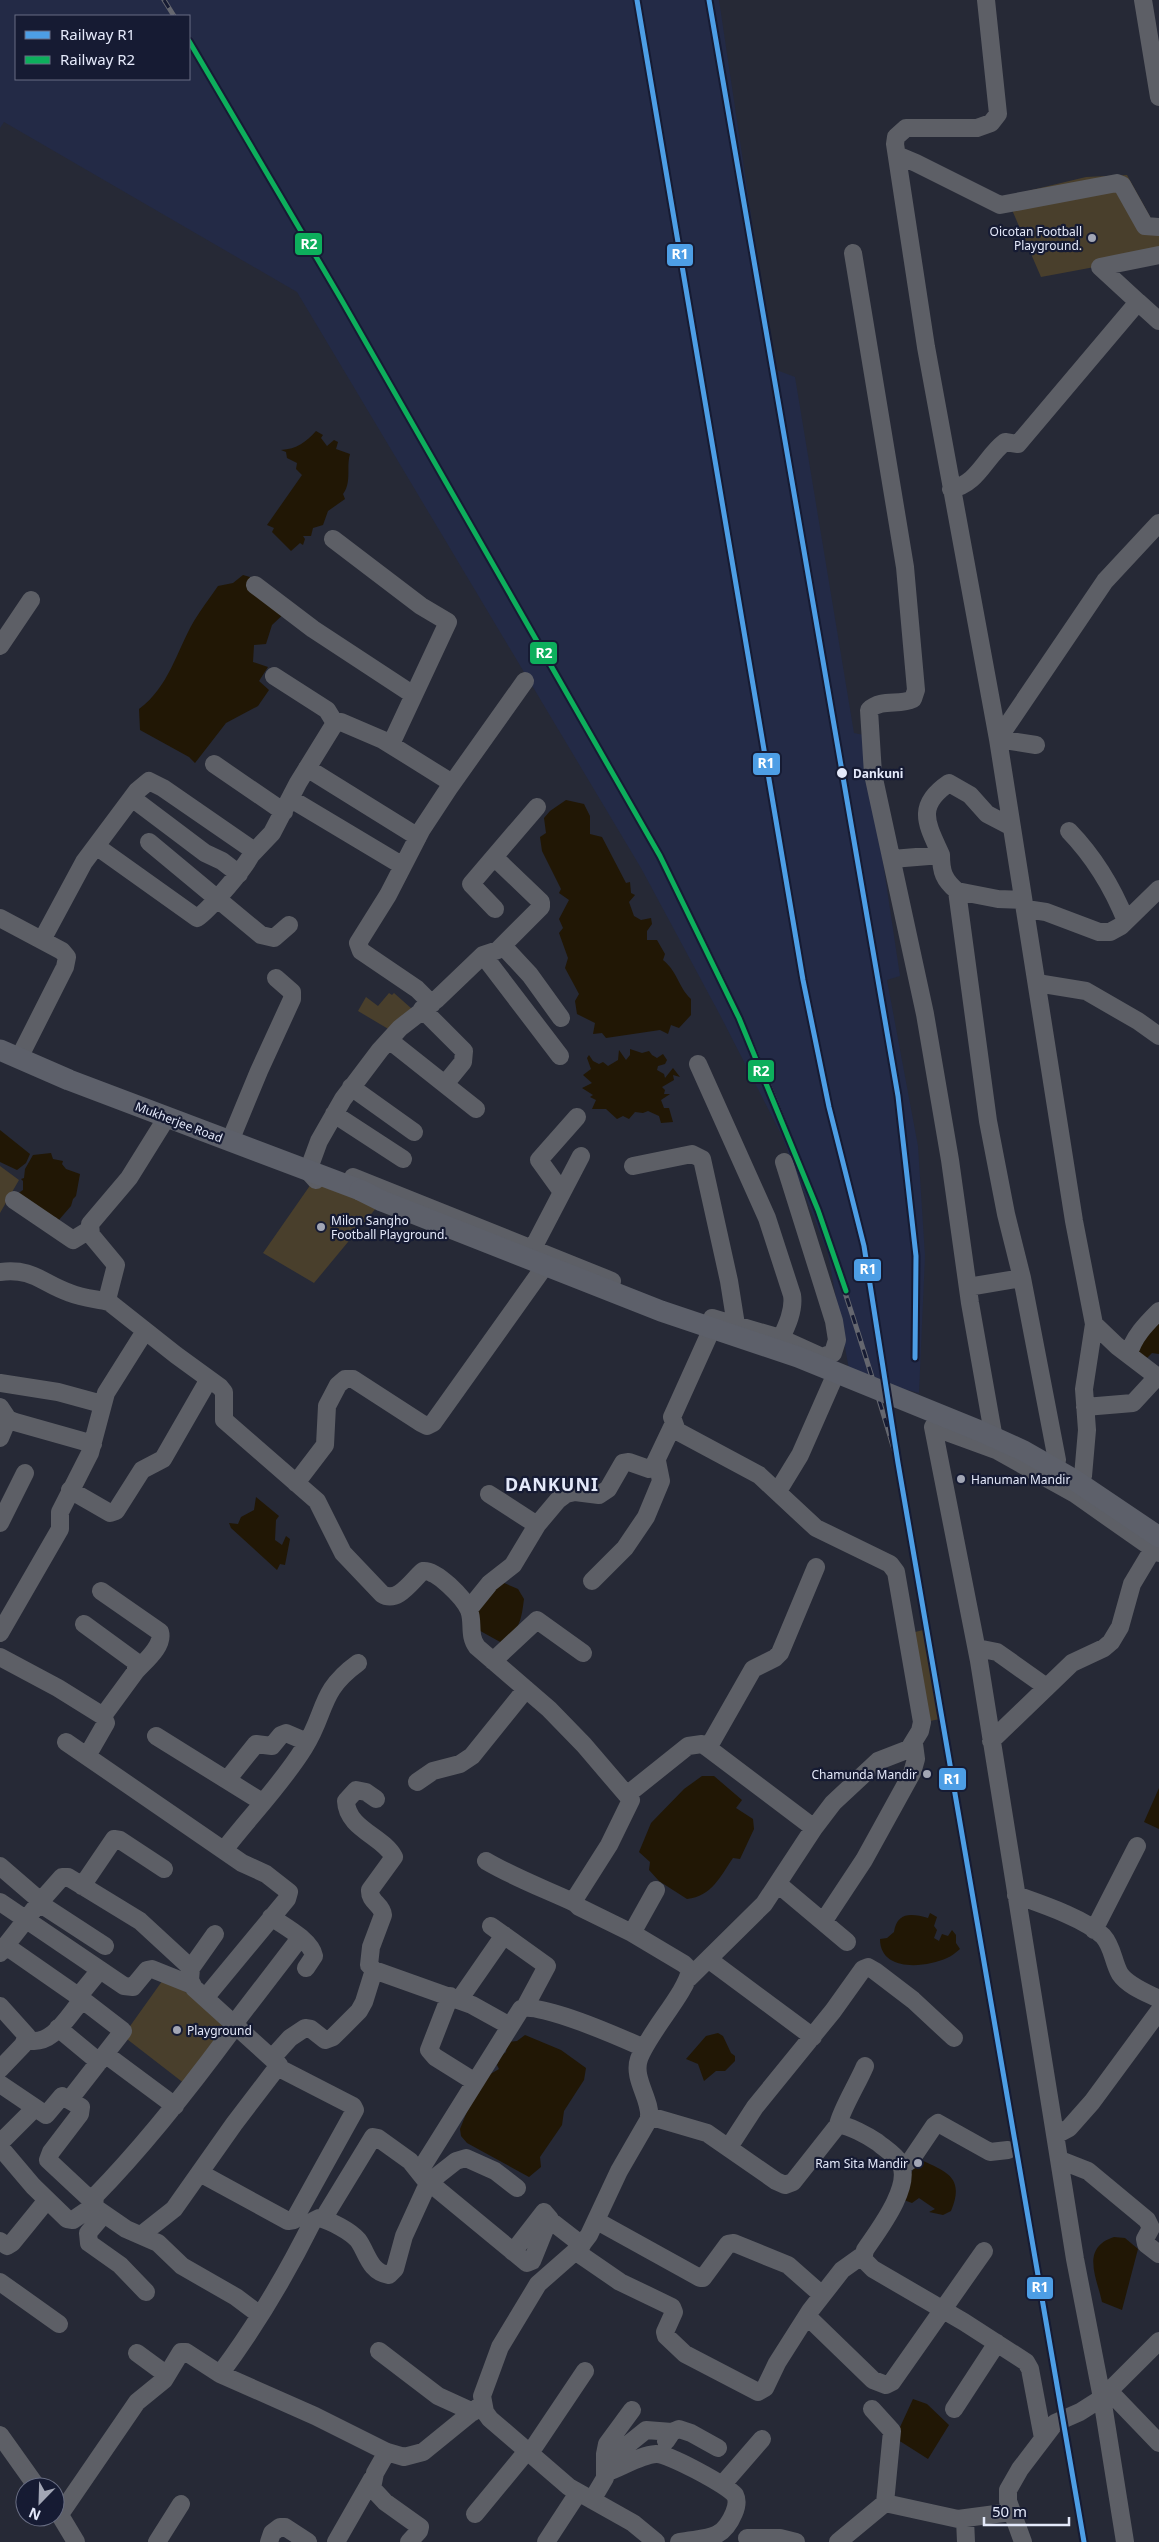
<svg xmlns="http://www.w3.org/2000/svg" width="1159" height="2542" viewBox="0 0 1159 2542" font-family="'Noto Sans',sans-serif">
  <style>
    .built { fill: #232a46; fill-rule: evenodd }
    .green { fill: #493f2c }
    .water { fill: #211705 }
    .lines { fill: none; stroke-linecap: round; stroke-linejoin: round }
    .minor { stroke: #5d5f66; stroke-width: 18 }
    .major { stroke: #5d606a; stroke-width: 21 }
    .rail-casing { stroke: #65676f; stroke-width: 5 }
    .rail { stroke: #161b33; stroke-width: 3; stroke-dasharray: 9; stroke-linecap: butt }
    .major-bridge { stroke: #5d606a; stroke-width: 21 }
    .rail-1-casing { stroke: #161b33; stroke-width: 9 }
    .rail-2-casing { stroke: #161b33; stroke-width: 9 }
    .rail-1 { stroke: #4d9ee5; stroke-width: 5 }
    .rail-2 { stroke: #0daf5c; stroke-width: 5 }
    .poi-dot { fill: #a2a6b5; stroke: #161b33; stroke-width: 2 }
    .stop-dot { fill: #e4e9fa; stroke: #161b33; stroke-width: 2 }
    .labels { text-anchor: middle; dominant-baseline: central; stroke-width: 4.5; stroke-linejoin: round; paint-order: stroke }
    .poi-label { font-size: 12px; fill: #e4e9fa; stroke: #161b33; text-anchor: end }
    .stop-label { font-size: 12px; font-weight: bold; fill: #e4e9fa; stroke: #161b33; text-anchor: start }
    .street-label { font-size: 12px; fill: #e4e9fa; stroke: #161b33 }
    .district-label { font-size: 18px; font-weight: bold; letter-spacing: 1px; fill: #e4e9fa; stroke: #161b33 }
    .line-badge { stroke: #161b33; stroke-width: 2 }
    .badge-label { font-size: 14px; text-anchor: middle; font-weight: bold; fill: #fff }
  </style>
  <rect width="100%" height="100%" fill="#262936"/>
  <path class="built" d="M0,0h719l55,369 21,8 59,356 10,2 36,241 -13,4 31,166 7,110 -6,137 -69,-18 -22,-121 -47,-120 -61,-119 -79,-147 -344,-576 -293,-170 -4,6zM16,16h173v63h-173z"/>
  <path class="green" d="M1127,175l25,45 7,-2v37l-118,22 -35,-81 80,-19z
    M389,993l3,2 2,-2 18,16 -22,21 -32,-19 8,-14 12,9z
    M0,1166l19,14 -19,33z
    M318,1174l64,27 -68,82 -51,-30z
    M923,1630l17,89 -15,3 -14,-89z
    M165,1977l65,47 -45,60 -62,-48z"/>
  <path class="water" d="M316,431l7,4 -2,3 6,8 7,-6 4,2 -2,7 14,5c-4,13 2,28 -7,40l2,5 -17,12 -5,14 -10,3 -2,8h-8l2,3 -2,6 -3,-2 -9,8 -19,-19 2,-4 -7,-3 35,-50 -6,-6 1,-6 -10,-5 -1,-6 -5,-2c16,-1 25,-8 35,-19z
    M243,575l7,2 1,8 37,25 -16,15 -6,19 -12,1 -1,17 15,5 -9,14 10,9 -11,16 -32,17 -31,40 -6,-6 -49,-27 -1,-21c30,-22 37,-57 55,-88 7,-12 16,-23 24,-35l15,-3z
    M566,800l18,4 6,12v18l12,3 24,46 4,-1 1,11 4,2 -6,7 5,14 7,4 10,-2 1,6 -5,7v9h10l8,14 -2,6c15,12 15,27 28,39v16l-12,13 -8,-3 -3,9 -8,-4 -54,8 -4,-5 -9,1 2,-11 -18,-9 -2,-13 4,-7 -14,-26 3,-10 -9,-25 4,-5 -4,-9 10,-19 -10,-7 2,-4 -19,-38 -2,-14 6,-4 -2,-15 6,-7z
    M630,1049l12,4 7,-2 3,4 5,3 6,-4 4,6 -2,4 -7,2 -1,4 7,4 1,4 8,-10 7,9 -7,-2 1,5 -12,7 3,3 -1,4h6l-9,6 3,8h5l4,14 -12,1 -2,-7 -11,-5 -5,2 -8,-1 -6,7 -6,-3 -6,3 -11,-10h-14l4,-9 -6,-3 3,-2 -11,-7 10,-5 -9,-8 8,-6 -4,-11 2,-3 4,6 6,3 4,-2 5,4 10,-6 1,-10 7,10 4,-5z
    M0,1130l30,24 -4,9 -9,7 -17,-8z
    M51,1153l2,6 10,2 -1,3 4,5 14,5 -4,22 -3,3 -2,7 -13,15 -2,-4h-4l-35,-23 6,-4v-9l-2,-2 3,-1 1,-9 8,-14z
    M1159,1311v43l-7,-1 -6,6 -8,-8z
    M256,1497l23,19 -3,4 -1,20 7,5 4,-9 4,3 -5,26 -5,-1 -3,6 -46,-42 -2,-5 9,1 3,-7 13,-7z
    M495,1579l23,10 6,10c-3,23 -4,29 -22,44l-27,-15 2,-15z
    M702,1776h12l28,24 -6,8 17,11 1,10 -14,30 -7,-1c-13,19 -21,38 -46,41l-28,-18 -10,-11 1,-8 -11,-10 12,-29 33,-34z
    M1159,1788v41l-15,-7z
    M930,1913l7,4 -3,9 3,4 -3,8 5,3 3,-7 6,2 4,-6 4,5v8l4,6c-4,3 -8,7 -13,9 -22,10 -67,14 -67,-19l7,-1 7,-6c3,-20 17,-19 34,-14z
    M718,2033l5,3 8,17 4,3v5l-10,10h-9l-12,10 -6,-17 -12,-5 20,-23z
    M525,2035l36,15 25,18 -2,12 -20,31 -2,14 -22,32 1,10 -12,10 -62,-34 -6,-7 -1,-7 10,-25 17,-28 12,-7 -2,-4 4,-9 5,-4 1,-10 10,-1z
    M919,2159c28,13 46,18 32,52l-8,4 -14,-3 6,-3 -16,-11 -7,5 -11,-4 4,-15z
    M1114,2237l11,1 13,11 -16,61 -20,-8c-5,-24 -22,-54 12,-65z
    M913,2399l14,5 22,21 -21,34 -33,-21z"/>
  <g class="lines">
    <path class="minor" d="M986,0l12,114 -7,9 -14,5h-71l-10,9 -1,7 31,203 72,392 76,482 20,103 -10,65 3,41 -4,46
      M1143,0l16,97
      M897,155l19,8 84,42 117,-22 5,2 23,41 14,1
      M853,253l52,314 11,123 -3,9c-14,7 -31,-1 -44,11l4,64 52,240 25,146 20,143 26,147 79,44 84,59
      M1138,302l21,19
      M951,489c27,-5 34,-32 54,-47l13,2 120,-142 -38,-35 59,-12
      M333,539l88,67 27,16 -57,122
      M255,585l58,44 99,65
      M0,646l31,-46
      M274,676l53,34 8,13
      M998,739l107,-158 54,-58
      M998,739l38,6
      M214,764l70,48
      M307,768l111,69
      M132,798l73,55 17,8 17,13
      M291,799l112,67
      M1069,831c26,27 43,55 57,90
      M149,842l112,93 13,3 15,-13
      M252,854l20,-21 26,-50 37,-60 6,-1 42,18 69,43
      M941,855c0,17 3,25 16,36l31,230 18,93 16,64 35,182
      M494,857l-23,27 24,25
      M892,859l49,-4c-14,-31 -26,-49 8,-72l21,12 17,19 23,12
      M957,891l41,8 25,1
      M1026,909l20,3 53,20h11l11,-6 38,-37
      M0,918l62,33 5,6 -2,10 -46,91
      M42,940l42,-78 53,-71 12,-10 14,7 90,62c-1,11 -46,62 -56,68l-101,-72
      M503,946l27,29 31,43
      M483,955l77,101
      M1037,983l49,8 52,30 21,15
      M432,1004l-15,-15 -56,-38 -3,-8 30,-48 34,-66 27,-41 76,-107
      M422,1009l42,42 -1,11 -18,22
      M389,1040l87,69
      M698,1064l69,154 25,77c3,18 -9,38 -16,54
      M351,1087l63,45
      M334,1114l69,45
      M167,1117l-38,61 -39,46 1,11 25,30 -8,31 1,6 67,53 44,32 4,5v28l93,81 26,52 39,41c16,10 30,-14 41,-23 13,-2 41,27 46,39 5,13 -1,25 8,37l72,62 35,36 47,55 -22,45 -33,52 -1,6 4,4 53,26 52,31 6,6c-3,22 -42,63 -51,89 -7,20 13,41 10,60l-30,52 -30,64 -10,13 -41,36 -38,63 -18,49 3,16 5,7 79,68 64,36 23,19
      M230,1141l29,-70 33,-72v-7l-16,-14
      M633,1166l59,-12 10,5 27,122 7,44
      M353,1177l259,104
      M316,1180l-8,-9 11,-30 24,-42 37,-49 20,-22 36,-28 47,-45 15,-5 43,-43v-5l-47,-45 43,-50
      M562,1192l-23,-32 38,-43
      M14,1200l59,40 16,-10
      M533,1248l48,-92
      M0,1272c34,-4 41,11 70,21 12,5 26,6 39,9
      M968,1287l54,-9
      M712,1318l68,20 42,19 11,-4 4,-13 -3,-19 -50,-159
      M1094,1324l23,22 42,32
      M1129,1355c3,-17 18,-32 30,-44
      M0,1383l58,9 44,12
      M0,1407l8,12 7,3 78,22
      M1085,1407l48,-4 24,-26
      M0,1438l8,-19
      M996,1450l-63,-23 46,234 96,598 27,139 23,144
      M296,1483l29,-38 2,-39 11,-21 7,-6h8l68,44 6,3 6,-3 109,-153
      M70,1490l40,23 6,-2 26,-41 21,-11 46,-80
      M778,1491l22,-36 33,-75
      M489,1494l48,31
      M0,1523l25,-50
      M592,1581l33,-33 21,-31 15,-36 -4,-20
      M101,1591l59,41c4,14 -15,29 -24,39
      M469,1609l21,-26 23,-18 24,-40 21,-25 8,-6 9,-2 24,3 9,-6 15,-26 6,-1 20,7 4,-2 20,-42
      M84,1624l52,38v9l-33,45
      M0,1633l60,-104v-17l30,-59 16,-60 39,-62
      M977,1648l20,4 48,34
      M0,1657l58,31 45,28 3,7 -19,33
      M493,1661l44,-41 46,33
      M156,1736l106,66
      M991,1741l81,-78 32,-15 7,-6 9,-15 12,-43 21,-35
      M66,1742l176,121 24,11 23,18 -2,7 -82,99
      M227,1780l29,-36 16,2 9,-11 5,-2 21,9
      M417,1782l16,-11 27,-7 12,-8 54,-67
      M628,1794l60,-48 14,-2 6,4
      M376,1799l-10,-7 -10,-2 -10,11c1,28 37,35 48,56l-24,33c-1,12 12,14 13,25l-12,32 -2,18 5,5 98,35 38,21
      M814,1828l-106,-80 45,-79 22,-11 5,-5 36,-86
      M224,1850c26,-34 57,-65 80,-102 23,-36 14,-56 54,-85
      M486,1861c29,17 59,28 89,42
      M0,1866l37,32 2,5 -39,50
      M778,1884l69,58
      M82,1886l32,-47 6,1 44,29
      M1016,1895c25,9 68,23 87,41 10,11 10,26 17,38 8,12 27,19 39,25
      M0,1902l124,84 9,1 14,-17 5,-1 40,16
      M271,1917c13,9 40,23 43,39l-8,12
      M823,1922l41,-62 48,-87 4,-14 -2,-15
      M491,1926l56,40 -22,41
      M1094,1930l43,-84
      M632,1933l24,-43
      M6,1946l69,48 7,-2 18,-22
      M105,1946l-66,-43 23,-26h6l72,44 51,47 -1,12 4,8 85,77 -45,59 -60,85 -33,26
      M708,1959l105,78
      M191,1968l24,-34
      M689,1978l75,-74 50,-76 19,-25 45,-42 31,-12 11,-18 2,-9 -26,-150 -6,-8 -74,-36 -57,-53 -82,-44 -5,-14 37,-82
      M450,1996l-21,54 6,7 40,25
      M459,2000l45,-65
      M0,2006l27,30 -4,9 -23,24
      M234,2024l66,-86
      M58,2028l41,34
      M27,2040c25,7 41,-24 55,-40
      M105,2054l70,52
      M272,2058l18,-20 15,-10 6,1 14,11 8,-3 26,-26 5,-9 10,-32
      M0,2084l46,31 16,-19 19,11 -1,7 -29,38 -3,8 45,42
      M70,2099l53,-68 -48,-37
      M649,2116l58,17 69,48 9,4 8,-3 45,-57c11,0 30,11 39,17 7,6 19,13 23,21 13,23 -23,69 -35,87l-2,9 10,10 91,53 62,40 4,7 13,69
      M838,2125c3,-15 20,-42 27,-59
      M1056,2135l13,-7 23,-26 67,-91
      M0,2143l34,-34
      M0,2147l33,39 34,33 6,1 19,-13 5,2 29,20 32,14 24,23 54,31 24,18
      M729,2147l26,-40 78,-96 30,-42 5,-2 7,4 38,29 41,38
      M1060,2160l28,11 59,49 4,8 -6,11 1,5 13,10
      M902,2166l9,-6 23,-34 4,-3 52,29 18,-2
      M419,2172l102,-163c17,-8 103,30 123,39
      M200,2173l88,48 6,-1 61,-110 -2,-4 -74,-38
      M428,2183l28,-22 10,-3 29,13 22,17
      M94,2207l1,-11c52,-53 97,-111 141,-171
      M104,2214l-16,19 1,10 31,22 26,27
      M323,2219l50,-82 5,1 32,23 16,20
      M597,2221l103,57h3l25,-34 6,-1 54,22 34,30
      M0,2241l7,5 5,-3 35,-43
      M575,2251l45,31 52,25 2,5 -9,20 1,4 19,18 73,38 7,-4 12,-25 33,-52
      M513,2252l31,-40 6,7
      M863,2255l-21,15 -32,41 -1,7 64,62 13,5 6,-3 92,-131
      M0,2282l59,42
      M379,2351l59,45 35,16
      M137,2353l30,22
      M220,2374c36,-48 66,-99 93,-153l6,-3c12,3 31,13 39,22 9,12 11,32 31,35l6,-6 9,-33 21,-46 5,-4 6,2 91,75 5,-2 15,-37 4,-3 31,24
      M1109,2391l50,52
      M872,2409l20,22 -7,72
      M954,2409l43,-66
      M0,2435l37,52
      M666,2441l6,-9 7,-3 12,4 27,15
      M387,2452l-12,21 -3,15 13,14 35,25 -1,4 -10,11
      M530,2453l55,-82
      M605,2463l41,-33 26,2
      M605,2473c16,-5 35,-18 51,-19 12,-1 70,31 79,41 3,6 2,11 -1,18 -12,29 -28,24 -55,29
      M722,2485l40,-46
      M592,2500l13,-22v-24l2,-10 25,-34
      M55,2510h8l74,-108 27,-22 17,-28h5l34,22 95,42 72,36 17,5 19,-5 59,-48
      M58,2512l18,30
      M475,2514l52,-63
      M965,2519l1,23
      M747,2538h33l16,4
      M157,2542l24,-38
      M269,2542l3,-9 8,-6h5l23,15
      M336,2542l36,-63
      M546,2542l32,-49
      M838,2542l47,-39 73,16 53,-7
      M1023,2542l-15,-41v-11l12,-21 35,-46 25,-11 22,-14 57,-57"/>
    <path class="major" d="M0,1050l69,30 291,110"/>
    <defs>
      <path id="rail" d="M164,0l10,16
        M709,0l189,1096 18,160 -1,102
        M189,41c111,189 221,378 330,568 77,135 157,268 221,409 65,145 113,293 158,445"/>
    </defs>
    <use href="#rail" class="rail-casing"/>
    <use href="#rail" class="rail"/>
    <path class="major-bridge" d="M360,1190l22,11 279,110 137,46 182,74 44,20 49,28 86,58"/>
    <defs>
      <path id="rail-1" d="M637,0l166,980 26,127 35,139 34,217 186,1079
        M709,0l189,1096 18,160 -1,102"/>
      <path id="rail-2" d="M189,41l152,258 319,557 79,162 79,192 28,81"/>
    </defs>
    <use href="#rail-1" class="rail-1-casing"/>
    <use href="#rail-2" class="rail-2-casing"/>
    <use href="#rail-1" class="rail-1"/>
    <use href="#rail-2" class="rail-2"/>
  </g>
  <g class="poi-dot">
    <circle cx="1092" cy="238" r="5"/>
    <circle cx="321" cy="1227" r="5"/>
    <circle cx="961" cy="1479" r="5"/>
    <circle cx="927" cy="1774" r="5"/>
    <circle cx="177" cy="2030" r="5"/>
    <circle cx="918" cy="2163" r="5"/>
  </g>
  <circle class="stop-dot" cx="842" cy="773" r="6"/>
  <g class="labels">
    <g class="poi-label">
      <text x="1082" y="231">Oicotan Football<tspan x="1082" dy="14">Playground.</tspan></text>
      <text x="331" y="1220" text-anchor="start">Milon Sangho<tspan x="331" dy="14">Football Playground.</tspan></text>
      <text x="971" y="1479" text-anchor="start">Hanuman Mandir</text>
      <text x="917" y="1774">Chamunda Mandir</text>
      <text x="187" y="2030" text-anchor="start">Playground</text>
      <text x="908" y="2163">Ram Sita Mandir</text>
    </g>
    <g class="stop-label">
      <text x="853" y="773">Dankuni</text>
    </g>
    <g class="street-label">
      <text transform="translate(179 1122) rotate(21)">Mukherjee Road</text>
    </g>
    <g class="district-label">
      <text x="552" y="1484">DANKUNI</text>
    </g>
  </g>
  <g class="line-badge">
    <rect x="294" y="232" width="29" height="24" rx="5" fill="#0daf5c"/>
    <rect x="666" y="243" width="28" height="24" rx="5" fill="#4d9ee5"/>
    <rect x="529" y="641" width="29" height="24" rx="5" fill="#0daf5c"/>
    <rect x="752" y="752" width="29" height="24" rx="5" fill="#4d9ee5"/>
    <rect x="747" y="1059" width="28" height="24" rx="5" fill="#0daf5c"/>
    <rect x="853" y="1258" width="29" height="24" rx="5" fill="#4d9ee5"/>
    <rect x="938" y="1767" width="29" height="24" rx="5" fill="#4d9ee5"/>
    <rect x="1026" y="2276" width="28" height="24" rx="5" fill="#4d9ee5"/>
  </g>
  <g class="badge-label">
    <text x="309" y="249">R2</text>
    <text x="680" y="259">R1</text>
    <text x="544" y="658">R2</text>
    <text x="766" y="768">R1</text>
    <text x="761" y="1076">R2</text>
    <text x="868" y="1274">R1</text>
    <text x="952" y="1784">R1</text>
    <text x="1040" y="2292">R1</text>
  </g>
  <rect x="15" y="15" width="175" height="65" fill="#161b33" stroke="#686d83"/>
  <rect x="25" y="31" width="25" height="8" fill="#4d9ee5" stroke="#686d83"/>
  <text x="60" y="40" font-size="15" fill="#e4e9fa">Railway R1</text>
  <rect x="25" y="56" width="25" height="8" fill="#0daf5c" stroke="#686d83"/>
  <text x="60" y="65" font-size="15" fill="#e4e9fa">Railway R2</text>
  <g transform="translate(40 2502) rotate(203)"><circle r="24" fill="#161b33" stroke="#686d83"/>
  <path d="M0-4L9 19L0 12L-9 19Z" fill="#a2a6b5"/>
  <text y="-8" font-size="14" font-weight="bold" text-anchor="middle" fill="#e4e9fa">N</text>
  </g>
  <path d="M984 2517v8h85v-8" fill="none" stroke="#e4e9fa" stroke-width="2.5"/>
  <text x="992" y="2517" font-size="15" fill="#e4e9fa" stroke="#161b33" stroke-width="4" paint-order="stroke">50 m</text>
</svg>
